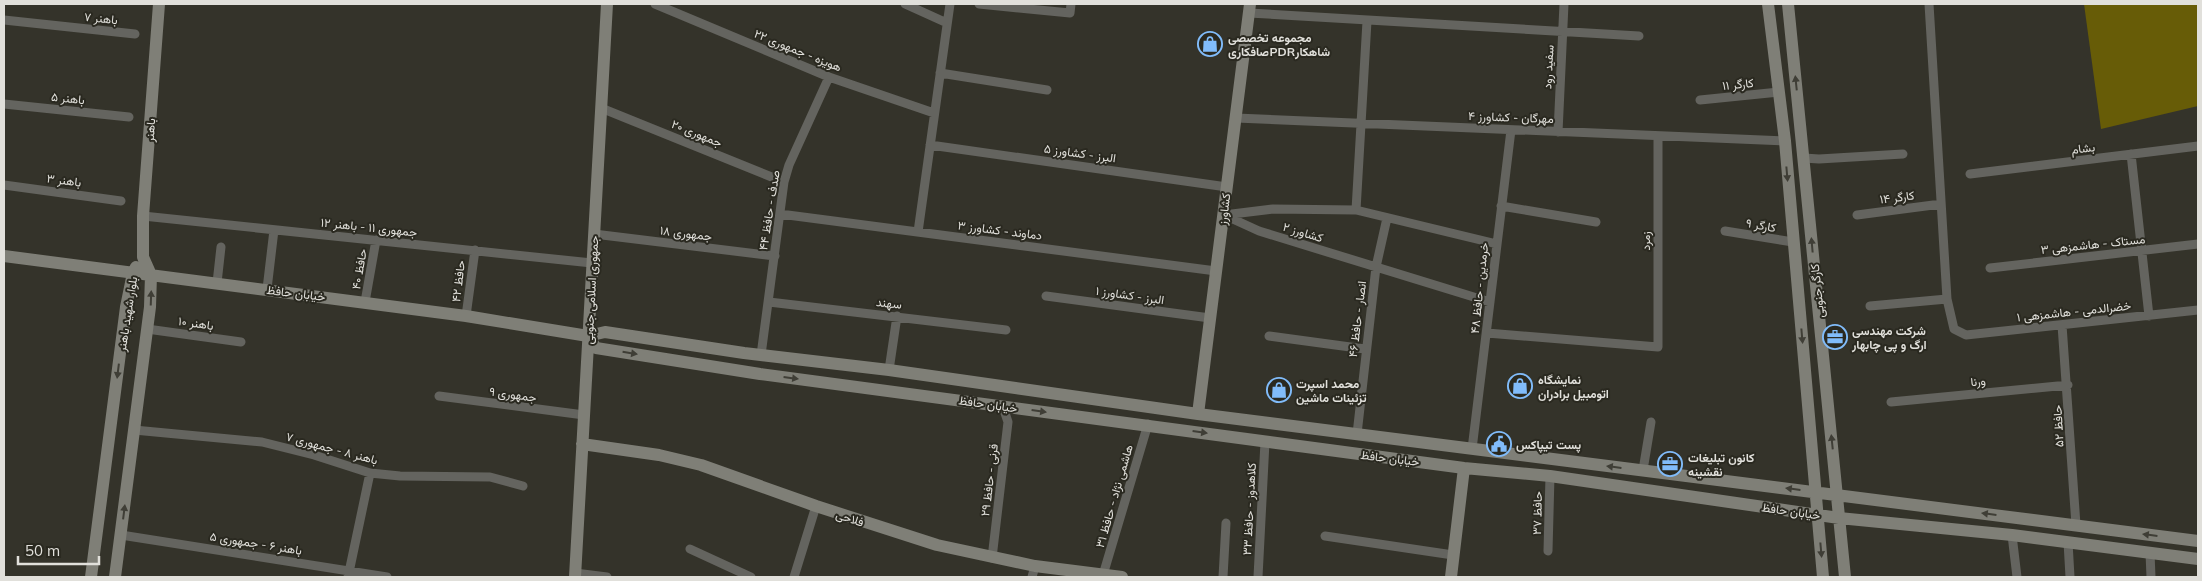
<svg xmlns="http://www.w3.org/2000/svg" width="2202" height="581" viewBox="0 0 2202 581" font-family="Mulish,Vazirmatn,sans-serif">
  <style>
    .green { fill: #675c07 }
    .lines { fill: none; stroke-linecap: round; stroke-linejoin: round }
    .street { stroke: #64645f; stroke-width: 9 }
    .secondary { stroke: #7f7f77; stroke-width: 12 }
    .oneway { fill: #3f3e36 }
    .labels { text-anchor: middle; dominant-baseline: central; stroke-width: 4; stroke-linejoin: round; paint-order: stroke }
    .street-label { font-size: 12px; fill: #e1e0db; stroke: #2a2920 }
    .poi-label { font-size: 12px; font-weight: bold; fill: #e1e0db; stroke: #2a2920; text-anchor: start }
  </style>
  <rect width="100%" height="100%" fill="#34332a"/>
  <path class="green" d="M2084,4h114v102l-97,23z"/>
  <g class="lines">
    <path class="street" d="M655,4l174,73 105,36
      M905,4l42,19
      M979,4l91,9 1,-9
      M1929,4l18,295 7,30 12,6 232,-25
      M1249,13l390,23
      M4,20l131,14
      M1367,21l-11,189 141,34
      M940,73l107,17
      M1700,100l79,-8
      M4,104l125,13
      M601,108l183,74
      M1236,118l549,23
      M1558,132l6,-128
      M930,145l297,42
      M2131,154l18,162
      M1804,158l15,1 84,-5
      M1970,174l228,-28
      M4,185l117,16
      M1501,206l95,16
      M780,214l436,57
      M1224,215l35,16 231,71
      M1224,215l49,-6 83,1
      M1857,215l84,-11
      M143,216l449,47
      M1725,231l68,11
      M918,232l32,-228
      M594,234l181,22
      M1990,268l208,-24
      M217,283l4,-36
      M267,289l7,-59
      M1046,296l164,22
      M365,302l11,-62
      M769,302l237,28
      M1870,306l77,-7
      M466,316l9,-66
      M2062,325l14,200
      M147,329l94,13
      M1487,333l171,14v-211
      M1269,336l96,13
      M761,355l23,-173 5,-17 40,-88
      M889,370l8,-54
      M439,396l145,19
      M1891,402l177,-17
      M134,430l128,12 52,13 56,18 30,3 90,1 33,9
      M1357,434l19,-167 11,-49
      M1472,449l39,-319
      M1643,470l8,-48
      M121,535l266,42
      M2012,535l5,42
      M1325,536l128,19
      M2068,542l2,35
      M690,549l61,28
      M1548,551l2,-75
      M2150,553l1,24
      M992,558l16,-136 -5,-15
      M575,573l32,4
      M1103,575l45,-151
      M348,577l22,-104
      M794,577l22,-71
      M1032,577l3,-11
      M1223,577l3,-54
      M1258,577l7,-135"/>
    <path class="secondary" d="M1768,4l17,137 38,436
      M1788,4l57,573
      M4,256l462,60 122,20 17,-4 139,21 145,17 309,44 1000,127
      M588,336l8,12 164,26 704,94 86,8 289,42 173,17 186,24
      M1198,414l52,-410
      M582,444l77,11 42,10 115,41 121,39 98,21 87,11
      M91,577l35,-270 7,-34 3,-6
      M115,577l35,-270 1,-32 -8,-18v-41l16,-212
      M575,577l32,-573
      M1451,577l13,-109"/>
  </g>
  <defs><path id="oneway-solid" d="M-6-.8H1V-3.2L6.5 0L1 3.2V.8H-6Z" transform="scale(1.25)"/></defs>
  <g class="oneway">
    <use href="#oneway-solid" transform="translate(1796 83) rotate(-96)"/>
    <use href="#oneway-solid" transform="translate(1787 174) rotate(85)"/>
    <use href="#oneway-solid" transform="translate(1812 245) rotate(-95)"/>
    <use href="#oneway-solid" transform="translate(151 298) rotate(-88)"/>
    <use href="#oneway-solid" transform="translate(1802 336) rotate(85)"/>
    <use href="#oneway-solid" transform="translate(630 353) rotate(9)"/>
    <use href="#oneway-solid" transform="translate(118 371) rotate(97)"/>
    <use href="#oneway-solid" transform="translate(791 378) rotate(7)"/>
    <use href="#oneway-solid" transform="translate(1039 411) rotate(8)"/>
    <use href="#oneway-solid" transform="translate(1200 432) rotate(8)"/>
    <use href="#oneway-solid" transform="translate(1832 442) rotate(-96)"/>
    <use href="#oneway-solid" transform="translate(1614 467) rotate(-173)"/>
    <use href="#oneway-solid" transform="translate(1793 489) rotate(-173)"/>
    <use href="#oneway-solid" transform="translate(124 512) rotate(-83)"/>
    <use href="#oneway-solid" transform="translate(1989 514) rotate(-173)"/>
    <use href="#oneway-solid" transform="translate(2150 535) rotate(-173)"/>
    <use href="#oneway-solid" transform="translate(1821 550) rotate(85)"/>
  </g>
  <defs>
    <symbol id="shop-ring" viewBox="-11 -11 22 22"><circle r="9.5" fill="#2a2920" stroke="#81bcfa" stroke-width="1.5"/><path d="M-5-2.5h2.3a2.7 3.5 0 0 1 5.4 0H5L5.5 6h-11ZM-1.5-2.5h3a1.5 2.3 0 0 0-3 0Z" fill="#81bcfa"/></symbol>
    <symbol id="office-ring" viewBox="-11 -11 22 22"><circle r="9.5" fill="#2a2920" stroke="#81bcfa" stroke-width="1.5"/><path d="M-6-3h4V-5.5h4V-3h4V5H-6ZM-1-4.5V-3h2v-1.5ZM-6 0V1H6V0Z" fill="#81bcfa"/></symbol>
    <symbol id="civic-ring" viewBox="-11 -11 22 22"><circle r="9.5" fill="#2a2920" stroke="#81bcfa" stroke-width="1.5"/><path d="M-.6-6.5H3V-4.5H.6V-3L4-1V1h2V6H-6V1h2V-1L-.6-3ZM-1.2 2.5V6h2.4V2.5Z" fill="#81bcfa"/></symbol>
  </defs>
  <g fill-rule="evenodd">
    <use href="#shop-ring" x="1196" y="30" width="28" height="28"/>
    <use href="#office-ring" x="1821" y="323" width="28" height="28"/>
    <use href="#shop-ring" x="1506" y="372" width="28" height="28"/>
    <use href="#shop-ring" x="1265" y="376" width="28" height="28"/>
    <use href="#civic-ring" x="1485" y="430" width="28" height="28"/>
    <use href="#office-ring" x="1656" y="450" width="28" height="28"/>
  </g>
  <g class="labels">
    <g class="street-label">
      <text transform="translate(101 18) rotate(6)">باهنر ۷</text>
      <text transform="translate(798 50) rotate(22)">هویزه - جمهوری ۲۲</text>
      <text transform="translate(1548 67) rotate(-87)">سفید رود</text>
      <text transform="translate(1738 84) rotate(-6)">کارگر ۱۱</text>
      <text transform="translate(68 98) rotate(6)">باهنر ۵</text>
      <text transform="translate(1511 117) rotate(2)">مهرگان - کشاورز ۴</text>
      <text transform="translate(150 130) rotate(-86)">باهنر</text>
      <text transform="translate(697 133) rotate(22)">جمهوری ۲۰</text>
      <text transform="translate(2083 148) rotate(-7)">بشام</text>
      <text transform="translate(1080 153) rotate(8)">البرز - کشاورز ۵</text>
      <text transform="translate(64 180) rotate(7)">باهنر ۳</text>
      <text transform="translate(1897 197) rotate(-7)">کارگر ۱۴</text>
      <text transform="translate(1224 209) rotate(-83)">کشاورز</text>
      <text transform="translate(769 210) rotate(-81)">صدف - حافظ ۴۴</text>
      <text transform="translate(1761 225) rotate(10)">کارگر ۹</text>
      <text transform="translate(369 227) rotate(6)">جمهوری ۱۱ - باهنر ۱۲</text>
      <text transform="translate(1000 230) rotate(7)">دماوند - کشاورز ۳</text>
      <text transform="translate(1303 232) rotate(17)">کشاورز ۲</text>
      <text transform="translate(686 233) rotate(7)">جمهوری ۱۸</text>
      <text transform="translate(1645 241) rotate(-90)">زمرد</text>
      <text transform="translate(2093 244) rotate(-6)">مستاک - هاشمزهی ۳</text>
      <text transform="translate(359 269) rotate(-80)">حافظ ۴۰</text>
      <text transform="translate(458 281) rotate(-83)">حافظ ۴۲</text>
      <text transform="translate(1479 288) rotate(-84)">خرمدین - حافظ ۴۸</text>
      <text transform="translate(591 290) rotate(-87)">جمهوری اسلامی جنوبی</text>
      <text transform="translate(1817 291) rotate(-96)">کارگر جنوبی</text>
      <text transform="translate(296 293) rotate(7)">خیابان حافظ</text>
      <text transform="translate(1130 295) rotate(8)">البرز - کشاورز ۱</text>
      <text transform="translate(889 303) rotate(6)">سهند</text>
      <text transform="translate(2074 311) rotate(-6)">خضرالدمی - هاشمزهی ۱</text>
      <text transform="translate(127 314) rotate(-81)">بلوار شهید باهنر</text>
      <text transform="translate(1357 319) rotate(-83)">انصار - حافظ ۴۶</text>
      <text transform="translate(196 323) rotate(8)">باهنر ۱۰</text>
      <text transform="translate(1978 381) rotate(-6)">ورنا</text>
      <text transform="translate(513 394) rotate(8)">جمهوری ۹</text>
      <text transform="translate(988 404) rotate(8)">خیابان حافظ</text>
      <text transform="translate(2058 426) rotate(-93)">حافظ ۵۲</text>
      <text transform="translate(332 448) rotate(15)">باهنر ۸ - جمهوری ۷</text>
      <text transform="translate(1390 458) rotate(7)">خیابان حافظ</text>
      <text transform="translate(989 480) rotate(-83)">قرنی - حافظ ۲۹</text>
      <text transform="translate(1114 496) rotate(-74)">هاشمی نژاد - حافظ ۳۱</text>
      <text transform="translate(1249 509) rotate(-87)">کلاهدوز - حافظ ۳۳</text>
      <text transform="translate(1791 511) rotate(8)">خیابان حافظ</text>
      <text transform="translate(1537 513) rotate(-89)">حافظ ۳۷</text>
      <text transform="translate(850 518) rotate(18)">فلاحی</text>
      <text transform="translate(256 543) rotate(9)">باهنر ۶ - جمهوری ۵</text>
    </g>
    <g class="poi-label">
      <text x="1228" y="37">مجموعه تخصصی<tspan x="1228" dy="14">صافکاریPDRشاهکار</tspan></text>
      <text x="1852" y="330">شرکت مهندسی<tspan x="1852" dy="14">ارگ و پی چابهار</tspan></text>
      <text x="1538" y="379">نمایشگاه<tspan x="1538" dy="14">اتومبیل برادران</tspan></text>
      <text x="1296" y="383">محمد اسپرت<tspan x="1296" dy="14">تزئینات ماشین</tspan></text>
      <text x="1516" y="444">پست تیپاکس</text>
      <text x="1688" y="457">کانون تبلیغات<tspan x="1688" dy="14">نقشینه</tspan></text>
    </g>
  </g>
  <rect width="2202" height="581" fill="none" stroke="#e1e0db" stroke-width="10"/>
  <path d="M18 556v8h81v-8" fill="none" stroke="#e1e0db" stroke-width="2.5"/>
  <text x="25" y="556" font-size="15" fill="#e1e0db" stroke="#2a2920" stroke-width="4" paint-order="stroke">50 m</text>
</svg>
